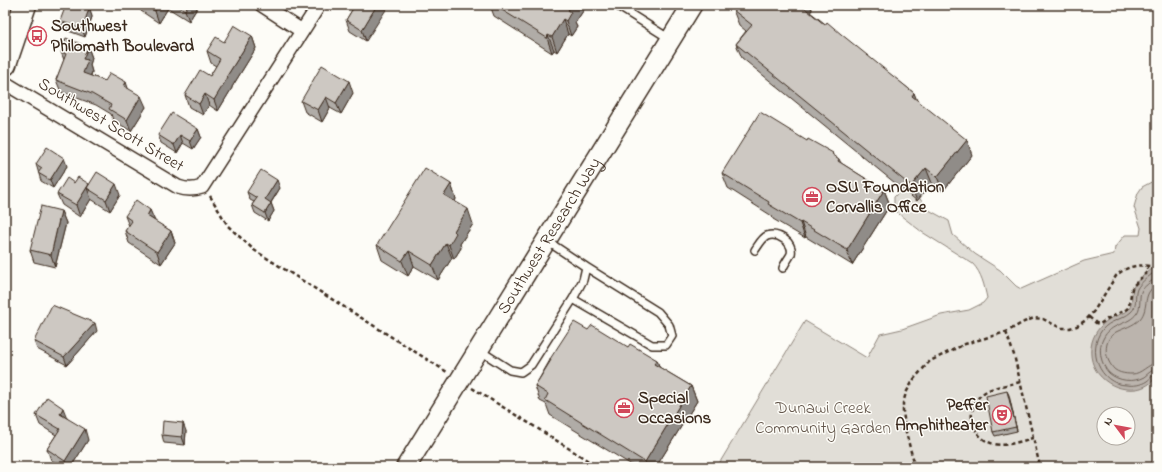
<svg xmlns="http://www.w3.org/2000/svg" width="1162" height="472" viewBox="0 0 1162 472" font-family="'Indie Flower',sans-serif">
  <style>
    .green { fill: #e1ded7; stroke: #8e847a; fill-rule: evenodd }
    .water { fill: #bbb4ad; stroke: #887d74 }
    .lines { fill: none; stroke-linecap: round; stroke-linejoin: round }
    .shore { stroke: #6e6157; stroke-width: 1 }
    .lane-casing { stroke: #3b2a1e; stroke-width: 10 }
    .street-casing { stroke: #3b2a1e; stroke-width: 16 }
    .secondary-casing { stroke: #3b2a1e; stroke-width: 22 }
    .highway-casing { stroke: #3b2a1e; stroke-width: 25 }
    .path { stroke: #3b2a1e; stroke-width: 2.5; stroke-dasharray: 4 3; stroke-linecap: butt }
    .lane { stroke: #fdfcf7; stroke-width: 7 }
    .street { stroke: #fdfcf7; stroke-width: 13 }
    .secondary { stroke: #fdfcf7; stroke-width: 19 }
    .highway { stroke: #fdfcf7; stroke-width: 22 }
    .wall { fill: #b0aca7; stroke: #3b2a1e }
    .shaded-wall { fill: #908c88; stroke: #3b2a1e }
    .building { fill: #cdc8c2; stroke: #3b2a1e }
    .labels { text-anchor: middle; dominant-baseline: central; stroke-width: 3; stroke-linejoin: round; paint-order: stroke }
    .poi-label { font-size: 17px; font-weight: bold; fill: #3b2a1e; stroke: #fdfcf7; text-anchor: start }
    .street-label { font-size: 17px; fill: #3b2a1e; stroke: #fdfcf7 }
    .park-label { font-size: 17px; fill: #64574c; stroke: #fdfcf7 }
  </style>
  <rect width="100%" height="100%" fill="#fdfcf7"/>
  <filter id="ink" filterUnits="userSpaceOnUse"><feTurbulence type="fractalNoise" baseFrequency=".025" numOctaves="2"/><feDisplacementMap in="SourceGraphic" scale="8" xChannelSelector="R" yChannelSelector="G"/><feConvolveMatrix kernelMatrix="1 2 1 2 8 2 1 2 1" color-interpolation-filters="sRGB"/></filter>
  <g filter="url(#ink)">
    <path class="green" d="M1157,179v288h-440l88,-146 62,37 13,-24 22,-5 39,-14 28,-5 14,-7 4,-5c-3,-13 -5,-24 -14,-34l-51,-32 -22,-17 -5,-5 -1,-6v-7l5,-5 7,-2 12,6 9,13 22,12 4,14 22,19 25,16 16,16 5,3 63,-28 30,-7 1,-7 10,-12h15l1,-7 -7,-21 4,-14 4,-6zM1104,414h24v24h-24z"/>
    <path class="water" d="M1152,269l5,2v106c-6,6 -12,11 -21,12 -27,3 -51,-19 -44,-47 3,-11 11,-20 21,-25 5,-2 12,-4 16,-8 4,-6 2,-14 4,-21 3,-8 13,-14 19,-19z"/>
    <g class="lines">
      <path class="shore" d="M1157,274h-5c-5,4 -12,9 -15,15 -3,8 1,17 -6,23 -9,8 -21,8 -29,18 -15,20 -3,54 24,55 8,1 15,0 21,-4 4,-3 5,-6 10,-6
        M1157,279c-4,0 -5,2 -8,4 -2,2 -5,4 -7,7 -4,6 0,16 -5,23 -9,13 -26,9 -34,26 -3,6 -3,11 -2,18 1,5 4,12 8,16 9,8 24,10 35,4 5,-4 7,-7 13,-8
        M1157,285c-16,8 -7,22 -17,34 -7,7 -16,9 -24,13 -12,7 -12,23 -5,33 4,8 14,9 21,9 10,0 15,-10 25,-11"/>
      <defs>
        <path id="lane" d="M616,5l54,34
          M755,250c3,-4 7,-12 12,-14 10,-4 27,6 24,18 -2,4 -6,9 -8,14
          M573,299l79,46h14l6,-9 -3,-11 -11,-13 -72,-45
          M479,350l31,20 11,2 10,-7 42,-66 10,-19 3,-13 -39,-26"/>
        <path id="street" d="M262,5l40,26
          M5,83l173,104c9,3 15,3 24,0l117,-182"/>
        <g id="secondary">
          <path id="s1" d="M406,467l286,-462"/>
        </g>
        <path id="highway" d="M5,64l20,-59"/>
      </defs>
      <use href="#lane" class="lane-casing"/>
      <use href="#street" class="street-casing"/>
      <use href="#secondary" class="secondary-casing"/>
      <use href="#highway" class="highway-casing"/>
      <path class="path" d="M210,196l18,30 26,24 193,122
        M1089,317l7,6 4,1 7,-5 20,-10 2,-3 3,-18 2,-3 14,-14v-6
        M1006,332l8,23 26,112
        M1020,382c-11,3 -26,4 -35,10 -22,14 -15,46 9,52 12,3 27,-3 39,-6
        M472,388l60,37 66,42
        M916,467l-5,-15 -5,-20 -3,-20v-9l3,-10 8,-14 16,-18 35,-17 41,-12 18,-10 10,-4 9,1 18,9h9l7,-2 9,-6 8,-9 22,-35c11,-11 27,-13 41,-8"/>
      <use href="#lane" class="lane"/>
      <use href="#street" class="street"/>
      <use href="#secondary" class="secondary"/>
      <use href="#highway" class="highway"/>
    </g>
    <path class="wall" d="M139,5h60l-10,16 -21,-13 -9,15 -18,-12z
      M355,5l11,36 -16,-10 -4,-11z
      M490,5h94l1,3 -10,15 2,4 -6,9 -3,-2 -11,18 -3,-2 -2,3 -58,-37z
      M738,5h73l1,5 -2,2 104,81 2,7 56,55 -29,36 -11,-8 -15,18 -175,-143 -6,-14 10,-13 -7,-6 -6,-15z
      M90,9l2,8 -7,20 -22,-8 -3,-8z
      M252,36l4,12 -24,39v1l-14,23 -9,-6 -6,10 -14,-8 -4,-12 25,-19 6,-10 -5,-3 -4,-12 17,-9z
      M88,47l4,11 -2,7 2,7 -1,4 14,5 23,7 18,19 -15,24 -18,-11 -2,-6 -15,-9 -35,-13 -5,-12 8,-20 -3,-8z
      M353,93l-12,21 -11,-6 -8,14 -17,-10 -4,-11z
      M198,129l3,8 -8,12 -10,-6 -6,10 -16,-10 -3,-8z
      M834,156l5,3 2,4 43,27 6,15 -38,60 -46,-28 -1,1 -32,-19 -1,-3 -44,-28 -6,-15z
      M36,164l31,2 -14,22 -12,-7z
      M74,183l15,1v1l31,10 -10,16 -19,-12 -11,18 -18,-12 -5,-11z
      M451,184l5,15 -1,2 18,23 -13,20 1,4 -7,11 -2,-1 -14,22 -24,-14 -6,10 -26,-16 -5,-15z
      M280,188l-9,15 3,8 -6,10 -13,-8 -3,-8 2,-3 -4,-2 -3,-8z
      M150,210l4,11 17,10 4,12 -14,21 -32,-21 -4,-12 4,-5 -4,-10z
      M61,211l5,12 -11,44 -21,-5 -4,-12z
      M588,330l69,30 2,7 32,19 6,15 -41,66h-21l-85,-52 -4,-11 -6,-3 -5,-15 15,-26v-1z
      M97,331l-30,34 -30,-16 -3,-8z
      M1007,391l10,40 -22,5 -2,-4z
      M36,415l31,3 21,22 -17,27h-9l-11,-7 -4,-11 9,-14 -16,-10z
      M186,431l-1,14 -21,-2 -2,-8z"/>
    <path class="shaded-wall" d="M85,5h6l-1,4 2,8 -7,20 -3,-8z
      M159,5h8l1,3 -9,15 -4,-12z
      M188,5h11l-10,16 -4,-11z
      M377,5h12l-23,36 -4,-11z
      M572,5h12l1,3 -10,15 2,4 -6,9 -5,-15 2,-11z
      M800,5h11l1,5 -7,9z
      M563,19l5,15 -11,18 -5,-15z
      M548,35l6,15 -2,3 -5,-15z
      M252,36l4,12 -24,39v1l-14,23 -4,-11 13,-24z
      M88,47l4,11 -2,7 2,7 -5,13 -4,-12v-14z
      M349,81l4,12 -12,21 -5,-11z
      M126,82l4,12 -6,-8z
      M914,93l6,15 -8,-12z
      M205,94l4,11 -6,10 -4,-11z
      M141,96l5,11 -15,24 -4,-11z
      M326,97l4,11 -8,14 -4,-12z
      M198,129l3,8 -8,12 -3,-8z
      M180,135l3,8 -6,10 -3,-8z
      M967,140l5,15 -29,36 -6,-14z
      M64,158l3,8 -14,22 -3,-8z
      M926,168l6,15 -15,18 -6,-15z
      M277,180l3,8 -12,19 -3,-8z
      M89,184l2,7 -4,-3 4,11 -11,18 -4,-12z
      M116,184l4,11 -10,16 -4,-11z
      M451,184l5,15 -6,10 -6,-14z
      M884,190l6,15 -38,60 -5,-15z
      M271,203l3,8 -6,10 -3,-8z
      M468,209l5,15 -13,20 1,4 -7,11 -5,-14 5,-14z
      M150,210l5,11 -8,-5z
      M61,211l5,12 -11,44 -4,-12z
      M801,222l5,15 -1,1 -5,-15z
      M171,231l4,12 -14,21 -4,-12z
      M446,243l6,15 -14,22 -6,-15z
      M409,251l5,15 -6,10 -6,-15z
      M95,323l2,8 -30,34 -3,-8z
      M657,360l5,15 -8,-11z
      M691,386l6,15 -41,66h-9l-2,-5z
      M1007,391l2,4 8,36z
      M63,408l4,10 -7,-4z
      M183,423l3,8 -1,14 -3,-8z
      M85,429l3,11 -17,27h-4l-2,-6z"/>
    <path class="building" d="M66,5h19l-1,2 5,2 -7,20 -22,-8z
      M145,5h14l-4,6z
      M177,5h11l-3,5z
      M355,5h22l-15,25 -16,-10z
      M494,5h78l-4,5 3,2 -5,9 -3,-2 -11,18 -4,-2 -1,3z
      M738,5h63l24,20 2,-3 14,12 73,59 -2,3 55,44 -30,37 -11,-9 -15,18 -175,-142 16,-19 -19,-15z
      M234,25l18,11 -25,40 1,1 -14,23 -9,-6 -6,10 -14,-9 15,-25 10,6 10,-17 -13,-8 9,-14 8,5z
      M66,38l22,9 -5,12 5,1 -5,13 22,8 5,-8 16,9 -2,4 17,10 -14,24 -18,-11 2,-4 -19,-11 -36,-14 10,-26 -5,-2z
      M322,65l27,16 -13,22 -10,-6 -8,13 -17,-9z
      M760,112l47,29 1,-2 25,14 -1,1 7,5 -1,2 46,29 -37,60 -46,-28 -1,1 -32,-19 1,-2 -47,-29z
      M172,113l26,16 -8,12 -10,-6 -6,10 -16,-10z
      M47,147l17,11 -14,22 -12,-7 4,-5 -6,-4z
      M425,168l26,16 -7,11 24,14 -14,22 2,2 -7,12 -3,-2 -14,22 -23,-14 -7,10 -25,-16z
      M261,170l16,10 -12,19 6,4 -6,10 -13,-8 5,-7 -10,-6z
      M97,172l19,12 -10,16 -19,-12z
      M78,177l11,7 -13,21 -19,-11 10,-16 7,5z
      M136,200l14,10 -3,6 24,15 -14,21 -32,-21 7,-10 -7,-5z
      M41,206l20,5 -10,44 -21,-5z
      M52,305l43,18 -31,34 -30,-16z
      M574,322l14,8 4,-5 36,22 2,-3 27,16 -3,4 37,22 -46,76 -100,-62 3,-6 -13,-8 16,-26 -1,-1z
      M1007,391l9,36 -23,5 -7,-36z
      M47,397l16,11 -3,6 25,15 -20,32 -18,-12 13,-20 -24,-14z
      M163,421l20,2 -1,14 -20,-2z
      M5,463l12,3v1h-12z"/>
  </g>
  <defs>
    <symbol id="bus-ring" viewBox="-11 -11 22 22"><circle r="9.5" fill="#fdfcf7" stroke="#d1495b" stroke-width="1.5"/><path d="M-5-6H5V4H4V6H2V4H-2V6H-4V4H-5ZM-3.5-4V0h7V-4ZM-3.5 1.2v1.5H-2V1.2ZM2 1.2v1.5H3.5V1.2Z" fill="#d1495b"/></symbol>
    <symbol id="office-ring" viewBox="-11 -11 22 22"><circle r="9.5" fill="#fdfcf7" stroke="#d1495b" stroke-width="1.5"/><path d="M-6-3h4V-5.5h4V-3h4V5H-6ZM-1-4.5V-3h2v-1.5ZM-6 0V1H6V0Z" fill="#d1495b"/></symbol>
    <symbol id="theatre-ring" viewBox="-11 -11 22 22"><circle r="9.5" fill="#fdfcf7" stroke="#d1495b" stroke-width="1.5"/><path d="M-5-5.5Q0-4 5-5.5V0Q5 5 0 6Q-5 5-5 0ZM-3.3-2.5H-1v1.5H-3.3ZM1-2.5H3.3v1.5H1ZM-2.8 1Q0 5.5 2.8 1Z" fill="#d1495b"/></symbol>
  </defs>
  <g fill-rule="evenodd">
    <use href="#bus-ring" x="26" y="25" width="22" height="22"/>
    <use href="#office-ring" x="801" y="186" width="22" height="22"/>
    <use href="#office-ring" x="613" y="397" width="22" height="22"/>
    <use href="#theatre-ring" x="991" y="404" width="22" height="22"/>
  </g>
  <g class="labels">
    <g class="poi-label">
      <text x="51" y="26">Southwest<tspan x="51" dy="20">Philomath Boulevard</tspan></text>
      <text x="826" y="187">OSU Foundation<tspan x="826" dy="20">Corvallis Office</tspan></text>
      <text x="638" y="398">Special<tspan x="638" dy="20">Occasions</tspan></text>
      <text x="988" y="405" text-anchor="end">Peffer<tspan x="988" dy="20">Amphitheater</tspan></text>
    </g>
    <g class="street-label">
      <text transform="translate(111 125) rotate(31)">Southwest Scott Street</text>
      <text stroke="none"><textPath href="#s1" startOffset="272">Southwest Research Way</textPath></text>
    </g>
    <g class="park-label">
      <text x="823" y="408">Dunawi Creek<tspan x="823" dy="20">Community Garden</tspan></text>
    </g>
  </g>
  <rect width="1162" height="472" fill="none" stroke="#fdfcf7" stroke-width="20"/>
  <rect x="10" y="10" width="1142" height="452" fill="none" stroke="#3b2a1e" stroke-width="1.5" filter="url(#ink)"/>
  <g transform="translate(1116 426) rotate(302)"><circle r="19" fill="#fdfcf7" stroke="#afa8a0"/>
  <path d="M0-3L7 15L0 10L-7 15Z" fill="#d1495b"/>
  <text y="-6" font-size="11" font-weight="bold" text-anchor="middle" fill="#3b2a1e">N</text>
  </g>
</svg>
